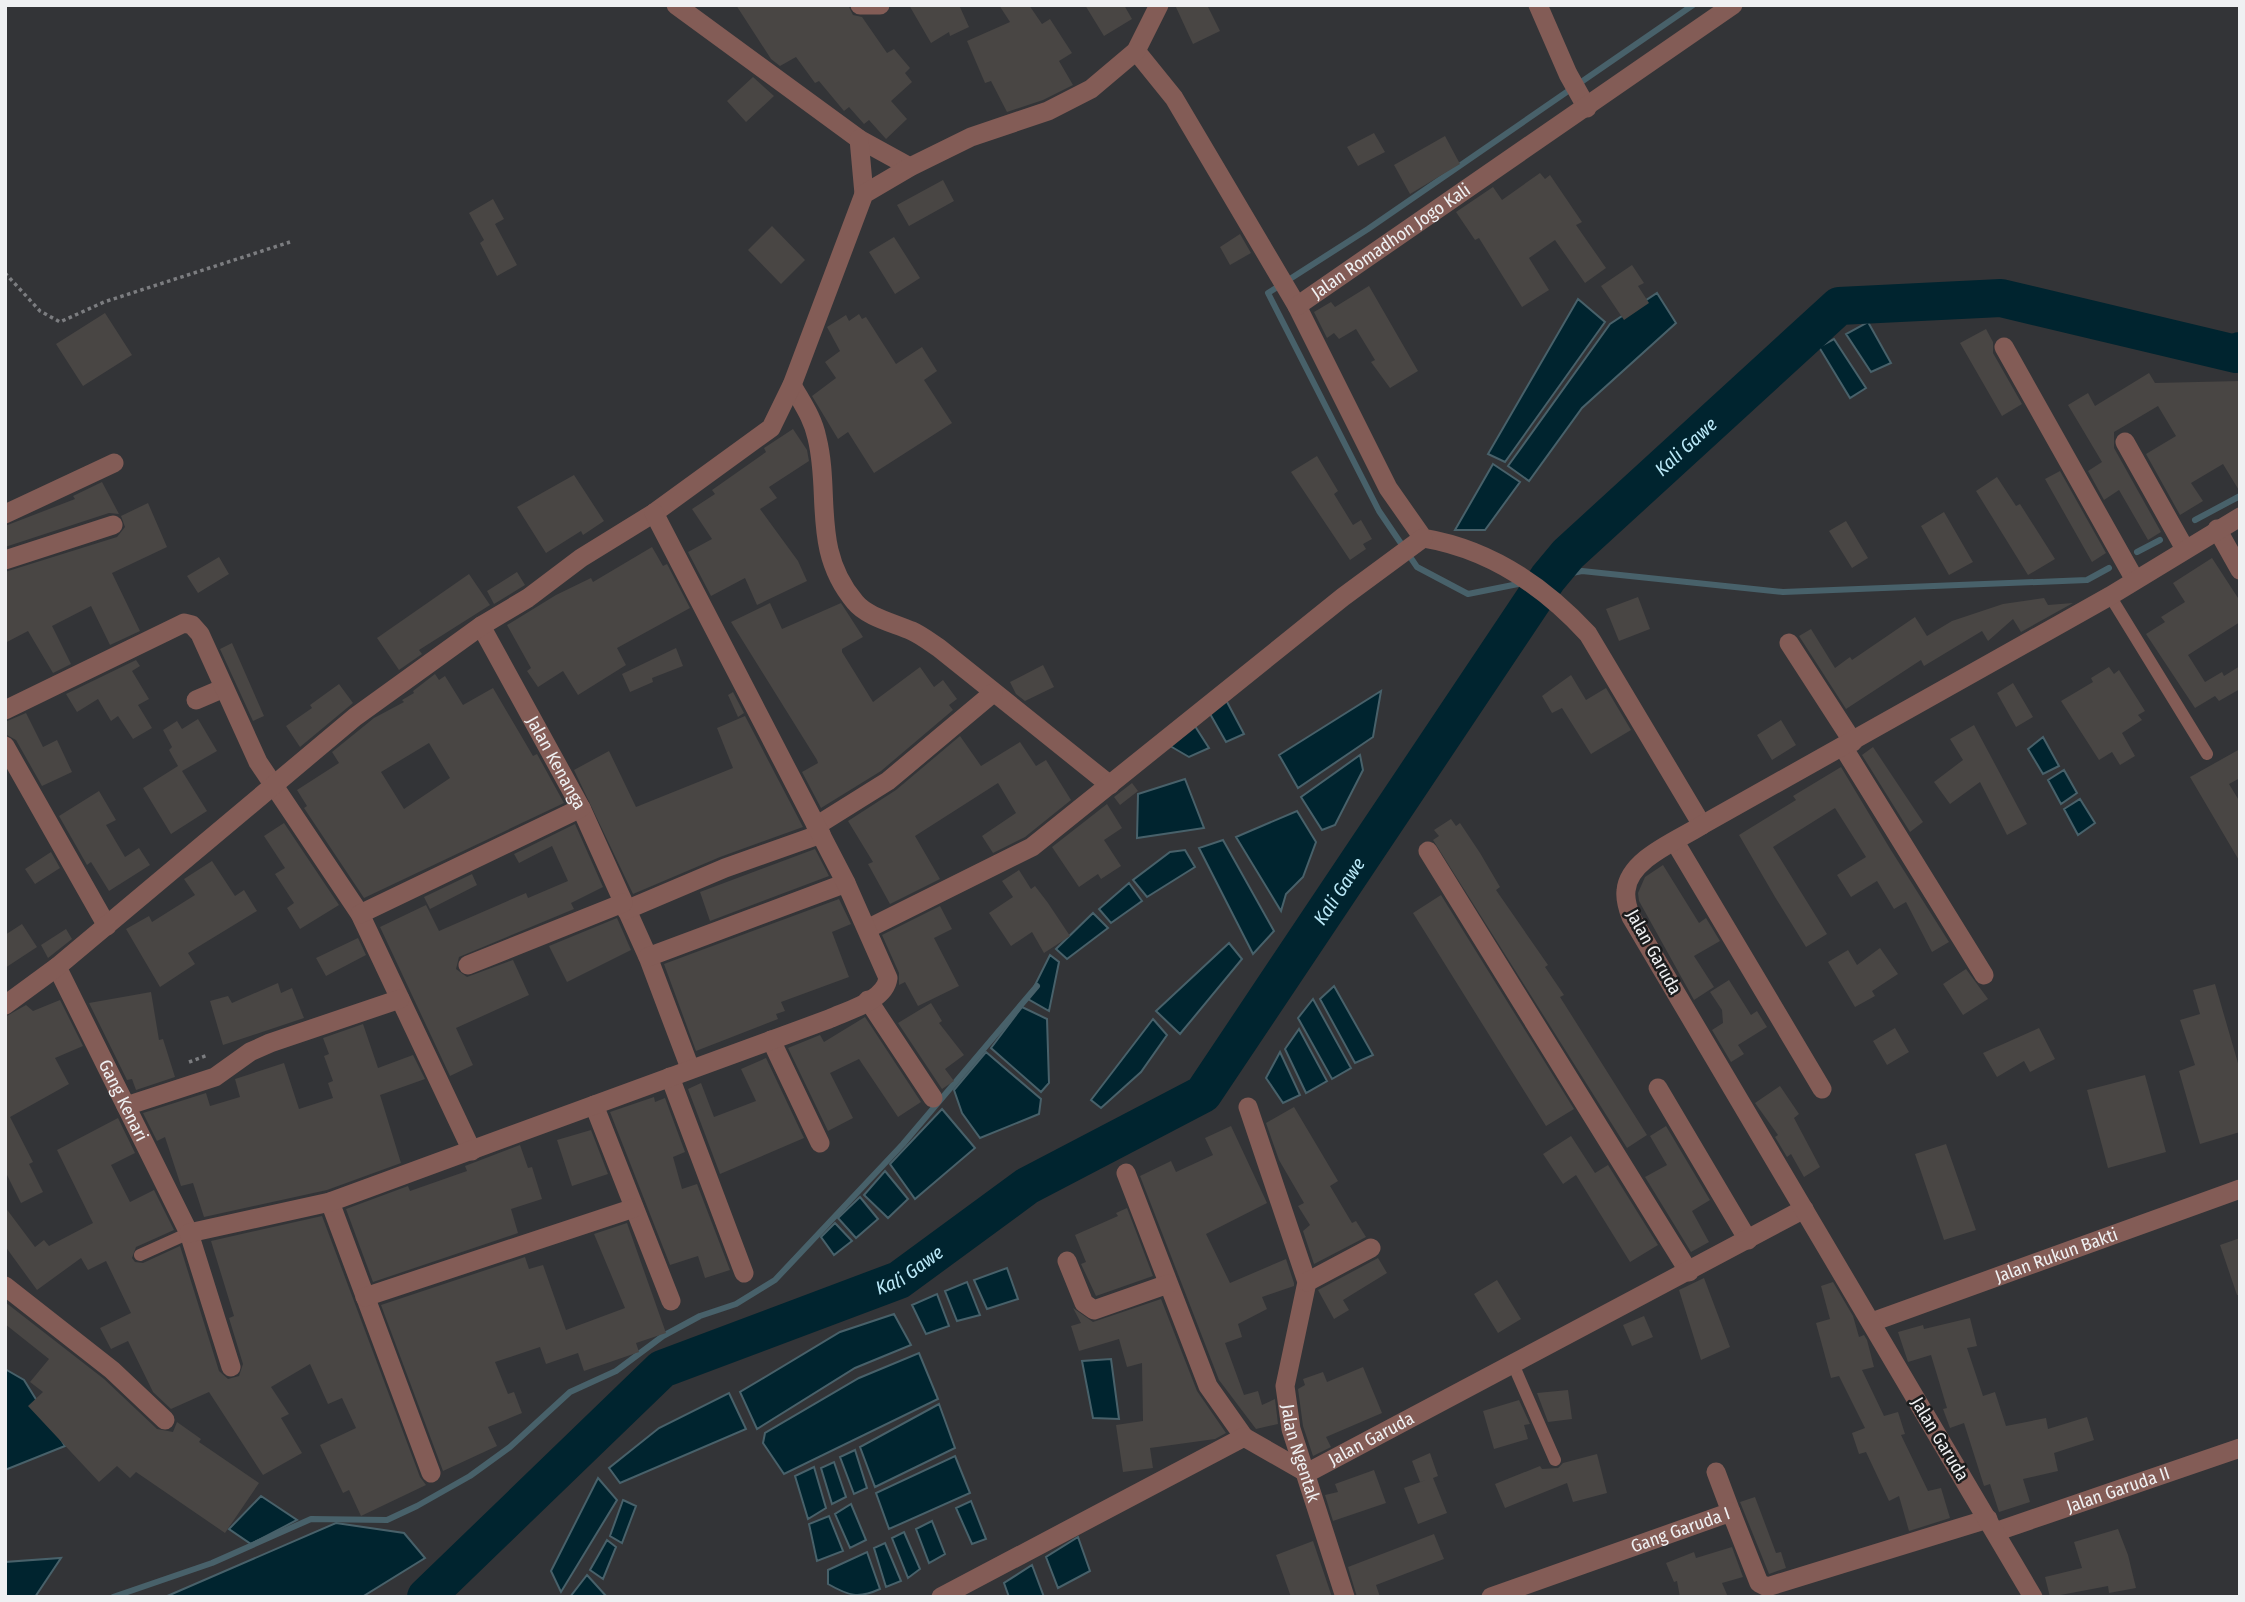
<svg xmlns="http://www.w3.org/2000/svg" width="2245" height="1602" viewBox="0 0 2245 1602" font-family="'Fira Sans Condensed',sans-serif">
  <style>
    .water { fill: #00242f; stroke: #48616a; stroke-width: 2 }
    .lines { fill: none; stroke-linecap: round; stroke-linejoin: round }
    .stream { stroke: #48616a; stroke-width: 6 }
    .river { stroke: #00242f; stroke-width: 38 }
    .building { fill: #494644; fill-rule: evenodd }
    .path { stroke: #7c7d80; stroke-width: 3.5; stroke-dasharray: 3.5 3.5; stroke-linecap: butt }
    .service { stroke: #835c56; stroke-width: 12 }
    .minor { stroke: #835c56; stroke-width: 19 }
    .labels { text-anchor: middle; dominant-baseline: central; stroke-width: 5; stroke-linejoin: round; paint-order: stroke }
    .street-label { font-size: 18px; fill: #eff0f2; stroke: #1b1c1d }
    .water-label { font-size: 19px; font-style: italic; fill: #bae9f8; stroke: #1b1c1d }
  </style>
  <rect width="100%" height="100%" fill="#333437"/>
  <path class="water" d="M1657,293l19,30 -94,85 -53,73 -21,-15 102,-142z
    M1578,299l27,23 -100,140 -17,-8z
    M1868,322l23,41 -20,9 -25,-38z
    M1834,339l32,49 -16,10 -31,-51z
    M1493,464l27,18 -35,48h-30z
    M1381,691l-8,46 -75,51 -19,-33z
    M1226,700l18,34 -18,8 -17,-30z
    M1193,723l16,25 -20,9 -24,-14z
    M2043,737l16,29 -16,8 -15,-25z
    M1360,755l3,15 -28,55 -13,5 -21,-33z
    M2064,770l13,23 -16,11 -13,-24z
    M1185,779l19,49 -67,10 1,-44z
    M2080,799l15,24 -17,12 -14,-26z
    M1297,811l19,31 -13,35 -17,17 -5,17 -45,-74z
    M1223,840l51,91 -21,23 -54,-106z
    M1185,850l10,17 -48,30 -14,-17 37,-28z
    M1129,883l13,18 -31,22 -12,-14z
    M1093,913l15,15 -41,31 -11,-10z
    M1229,943l13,16 -62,75 -24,-23z
    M1050,955l9,7 -10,49 -21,-12z
    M1334,986l39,69 -18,8 -35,-64z
    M1313,999l38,69 -19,11 -34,-61z
    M1022,1007l25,12 2,64 -8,9 -50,-44z
    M1153,1019l14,16 -26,37 -40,36 -10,-8z
    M1299,1029l28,52 -21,12 -21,-44z
    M986,1052l55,47 -2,15 -59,24 -18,-25 -8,-23z
    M1280,1052l20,43 -17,8 -17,-25z
    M942,1109l33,39 -60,51 -25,-35z
    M885,1171l23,28 -20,19 -24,-23z
    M860,1197l18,22 -22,19 -18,-20z
    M835,1223l17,18 -18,14 -13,-18z
    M1007,1268l11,31 -31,10 -13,-29z
    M967,1282l13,33 -23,6 -12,-30z
    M937,1294l12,32 -23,8 -14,-29z
    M894,1314l17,31 -56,23 -98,61 -17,-37 100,-60z
    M919,1353l19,46 -154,75 -21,-31 2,-10 94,-55z
    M1111,1359l8,60 -26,-1 -11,-57z
    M5,1369l19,11 41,66 -60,24z
    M729,1393l17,36 -126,54 -11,-15 50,-40z
    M939,1404l16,44 -80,39 -15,-40z
    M855,1450l12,38 -13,6 -14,-37z
    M955,1456l15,37 -81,36 -13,-36z
    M834,1462l12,35 -14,7 -11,-36z
    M814,1467l12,41 -18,11 -13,-43z
    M598,1478l19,22 -56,92 -10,-21z
    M261,1496l36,24 -46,24 -22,-15z
    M623,1500l13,6 -14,37 -12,-7z
    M971,1501l15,38 -14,5 -16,-36z
    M851,1504l15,36 -16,8 -15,-34z
    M829,1516l14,35 -26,10 -8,-37z
    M932,1521l13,33 -16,9 -13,-34z
    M336,1523l68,10 21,25 -63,39h-197z
    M904,1532l16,37 -12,9 -16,-40z
    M1078,1537l12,34 -32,17 -12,-31z
    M607,1540l9,7 -13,32 -13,-9z
    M885,1543l16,38 -15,6 -12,-39z
    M867,1552l13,37c-22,10 -31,7 -52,-5v-14z
    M61,1558l-26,39h-30v-35z
    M1032,1565l12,32h-35l-5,-14z
    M587,1575l20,22h-37z"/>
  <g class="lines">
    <path class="stream" d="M2195,520l45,-24
      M2137,552l23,-12
      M1534,581l48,-10 201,21 304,-12 22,-12
      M1523,583l-55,11 -51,-27 -38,-56 -111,-218 100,-64 325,-224
      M113,1597l99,-34 99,-44 76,1 30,-14 53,-30 40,-29 60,-55 46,-21 47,-35 37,-20 36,-12 39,-24 128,-136 134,-158"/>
    <path class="river" id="s1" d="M426,1597l236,-228 237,-89 128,-94 176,-92 345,-516 20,-24 271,-248 162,-8 235,56 4,-3"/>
  </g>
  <path class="building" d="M736,5h112l5,10 9,2 25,36 7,-4 16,19 -5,5 7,9 -21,19 16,18 -21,20 -17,-19 -5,4 -15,-17 -5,4 -25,-30 -4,2 -19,-26 -16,9 -9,-7z
    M909,5h50l10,22 -19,9 -1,-4 -18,11z
    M999,5h30l13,19 8,-5 22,34 -13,8 14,24 -30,15 -36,12 -16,-31 -6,2 -18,-42 43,-19z
    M1085,5h39l8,14 -28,17z
    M1175,5h32l13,26 -27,13z
    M753,77l21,19 -28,26 -19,-21z
    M1374,133l11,19 -27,14 -11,-19z
    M1445,136l15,28 -50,30 -16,-29z
    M1540,173l5,6 5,-4 32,47 -6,3 30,43 -21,15 -30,-43 -26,18 20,32 -27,17 -43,-69 -4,2 -19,-28 37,-25 9,13z
    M943,180l11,21 -45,25 -12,-21z
    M493,199l11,20 -9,5 22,41 -20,11 -17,-33 4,-3 -15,-27z
    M772,226l33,34 -24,24 -33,-34z
    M1240,234l11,19 -21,12 -10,-18z
    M894,237l26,41 -25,16 -26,-42z
    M1632,265l12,18 -6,3 11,17 -25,17 -23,-34z
    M1369,286l49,85 -28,17 -19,-26 4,-2 -19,-31 -17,10 -5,-6 -7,5 -13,-26 17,-10 4,5z
    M105,313l27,42 -49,31 -27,-42z
    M859,314l3,5 4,-2 30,47 26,-17 15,24 -13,9 28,43 -78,50 -26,-41 -10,7 -26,-43 24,-18 -11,-16 15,-11 -13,-24 19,-12 3,6z
    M1986,329l7,13v11l29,51 -20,12 -42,-73z
    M2149,373l6,10 85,-2v111l-17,-28 -32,19 12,18 -23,14 -34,-61 30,-18 -18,-30 -44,26v16l47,84 -13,8 -29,-50 -15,10 -16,-29 14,-9 -34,-57 20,-12 7,13z
    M793,429l14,21 2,11 -40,26 8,11 -17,11 38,52 9,20 -50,24 -12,-27 -34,18 -23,-44 24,-13 -20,-30 23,-15 -3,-4 54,-38 -2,-4z
    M1317,456l21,35 -4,3 19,31 8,-5 11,19 -9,5 3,5 -16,11 -59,-88z
    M2060,471l46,82 -14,9 -47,-83z
    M574,475l30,46 -21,14 -2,-4 -35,22 -29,-46z
    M1997,477l19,29 4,-2 35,55 -27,16 -52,-84z
    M102,482l17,32 -10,-1 -104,34v-21l70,-27 -2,-3z
    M148,503l19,44 -55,26 28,58 -30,14 -19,-39 -39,20 19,38 -18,9 -25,-42 -23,12v-71l112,-35 8,-10 -4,-11z
    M1944,512l29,50 -24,13 -28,-49z
    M1846,521l22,37 -16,10 -23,-37z
    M652,547l11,19 4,-2 23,44 -73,40 9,17 -48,30 -15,-24 -25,16 -11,-16 4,-3 -24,-43 49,-30 35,-17 2,4z
    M219,557l10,17 -31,19 -11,-17z
    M2212,558l28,43v21l-52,33 17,27 17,-10 2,4 16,-10v23l-21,12 -4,-5 -20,12 -49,-74 19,-12 -4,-5 24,-15 -12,-19z
    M517,572l8,13 -31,19 -7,-13z
    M469,574l21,31 -71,45 3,4 -23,16 -22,-32z
    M1638,597l12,32 -31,12 -13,-32z
    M2044,598l4,7 25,-2 -52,29 -8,-13 -25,22 -6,-10 -58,35 -3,-6 -75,49 -47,-73 12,-7 24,39 15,-11 2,3 63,-43 12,19 25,-15 51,-17z
    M770,603l12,26 59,-26 22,34 -21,12v3l31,50 47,-35 14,20 9,-7 14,19 -8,6 4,5 -72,61 -60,37 -19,-36 16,-9 -1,-3 -86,-138z
    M232,643l32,73 -11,5 -33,-72z
    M676,648l7,18 -31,12 1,4 -23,10 -8,-18z
    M136,660l4,6 -8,5 17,28 -11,6 14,23 -19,11 -15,-23 -7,5 -13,-22 -21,13 -11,-18z
    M1043,665l11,22 -29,14 -9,-7 -6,-12z
    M2109,667l5,7 5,-4 26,41 -7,4 4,5 -20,13 13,23 -15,9 -8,-13 -13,8 -38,-59 32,-19 -2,-4z
    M435,674l4,6 6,-4 18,29 30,-17 40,68 4,-2 27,49 -200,95 -60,-90 3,-2 -10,-16 42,-27 -7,-11 42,-34 30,-16 -2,-2 12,-7 -1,-2zM429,743l21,35 -46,31 -23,-37z
    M1571,675l15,25 20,-12 25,42 -40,24 -29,-46 -10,5 -10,-17z
    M2013,683l20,34 -17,10 -19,-34z
    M339,684l14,19 -53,44 -14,-21 26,-18 -2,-3z
    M733,692l11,21 -6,4 -10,-22z
    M26,713l17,34 14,-7 15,32 -30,14 -26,-46 -11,-6v-12z
    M745,716l58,111 -83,30 -87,37 -59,-124 35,-19 27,56 97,-39 -16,-40z
    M198,719l19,32 -35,20 25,40 -36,23 -28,-46 35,-22 -9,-16 3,-3 -9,-17 14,-9 5,8z
    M1781,720l15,25 -24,15 -15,-25z
    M1974,725l53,99 -20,11 -27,-53 -30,22 -16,-22 29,-22 -13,-21z
    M960,736l21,30 39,-24 16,24 10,-6 25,40 -46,37 -32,16 -11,-17 34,-23 -18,-30 -83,53 25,43 -50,25 -22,-40 5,-2 -25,-41 48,-31z
    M1873,747l50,75 -13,10 -48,-77z
    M2240,749v29l-11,6 11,18v60l-50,-85z
    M1841,767l48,80 60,95 -17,10 -26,-50 -12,7 -17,-28 -26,16 -14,-22 29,-18 -31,-49 -62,39 54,87 -21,13 -31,-50 -36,-62 57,-35 -3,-4z
    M1132,783l6,8 -18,14 -6,-8z
    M99,791l17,29 -10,5 19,32 14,-9 11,17 -41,26 -18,-29 -4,3 -28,-49z
    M1107,804l15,24 -18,12 17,26 -20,13 -3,-5 -19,13 -27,-40z
    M1451,819l5,7 4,-3 20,30 20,34 -4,3 52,75 -3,2 19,28 -4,2 87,138 -20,13 -194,-308 6,-4 -5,-6z
    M284,823l55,82 -39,24 -13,-21 7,-5 -19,-29 10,-6 -21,-32z
    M575,824l28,63 -32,16 3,6 -115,48 -3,12 11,8 46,-17 16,35 -73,33 17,37 -23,11 -70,-149 46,-22 13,26 87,-38 2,5 40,-17 -16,-35 -33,17 -5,-9z
    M815,849l14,27 -119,45 -10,-29z
    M51,852l9,16 -25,16 -10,-15z
    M212,861l23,35 9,-6 13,21 -69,42 7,11 -35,23 -34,-58 23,-13 3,6 43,-27 -11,-16z
    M1663,865l36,58 7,-5 14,23 -26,15 20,31 -20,13 -55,-99 -1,-8 7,-16z
    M1019,870l12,19 4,-3 13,17 22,33 -26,17 -12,-21 -21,14 -22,-33 24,-16 -11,-16z
    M472,874l5,11 -47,24 -6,-12z
    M1441,895l133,214 -28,17 -133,-213z
    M839,899l12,25 -19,8 17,45 -68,25 4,9 -9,3 2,5 -82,32 -32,-87z
    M940,906l12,23 -18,9 25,48 -41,20 -13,-24 -6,3v-12l-17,-38z
    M617,918l14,32 -64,32 -18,-36z
    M22,924l15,23 -32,21v-33z
    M66,929l6,10 -24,19 -7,-13z
    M358,938l8,17 -40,21 -10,-18z
    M1880,948l18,26 -26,17 3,5 -20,11 -27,-45 20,-12 9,15z
    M1966,969l22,30 -25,16 -20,-31z
    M1729,980l22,35 6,-4 10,16 -29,18 6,9 -13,8 -19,-32 11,-7 -1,-13 -12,-18z
    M278,983l3,10 11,-5 12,30 -81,27 -13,-44 18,-5 4,7z
    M2215,984l25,86v62l-40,12 -21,-73 16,-6 -15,-45 20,-6 -7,-24z
    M151,992l8,48 4,-1 12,38 -39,13 -4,-11 -5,1 -38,-77z
    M60,1000l23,46 -28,12 14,26 -59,33 23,45 -4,2 14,28 -22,11 -16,-32v-154l21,-12 7,6z
    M931,1003l11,18 -3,2 25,32 -19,14 9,12 -12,8 -44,-66z
    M865,1017l56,85 -23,15 -39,-58 -29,14 23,45 -25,13 -40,-83 32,-13 4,7z
    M363,1024l15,44 35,-13 12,24 -45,16 21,68 -74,27 -123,27 -11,-34 -12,3 -16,-49 -8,4 -14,-28 63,-20 4,13 30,-9 -5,-18 49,-16 15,46 34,-11 -5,-15 5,-2 -9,-25 5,-2 -6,-16z
    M1895,1028l14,24 -22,13 -14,-24z
    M2039,1028l16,31 -25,13 -6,-11 -27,16 -14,-24z
    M766,1058l38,80 -84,36 -32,-85 13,-6 13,34 42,-16 -15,-32z
    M2145,1075l21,77 -58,16 -21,-78z
    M1780,1086l19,28 -5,4 26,49 -16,10 -13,-23 -4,3 -12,-20 3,-2 -23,-32z
    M654,1097l1,5 10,-4 20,54 -12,5 9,32 15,-5 33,86 -25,8 -7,-22 -28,9 -60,-153z
    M1294,1107l44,74 -8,5 22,37 4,-2 10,16 -52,27 -11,-33 7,-6 -12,-19 6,-3 -25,-43 -13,-37z
    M118,1118l17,35 -24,12 19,37 24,-12 20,40 -38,17 -4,11 3,4 8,1 37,-17 39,125 9,8 11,-3 4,-12 -14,-46 5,-2 -23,-75 111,-25 98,261 6,8 -65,31 -12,-26 -6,3 -23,-48 36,-17 -14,-30 -14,6 -18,-40 -39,23 18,27 -8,4 21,35 -39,22 -54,-83 -38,17 -18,-17 -25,-51 -17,8 -11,-21 31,-15 -25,-52 -18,9 -7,-12 -44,32 -32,-44v-39l30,40 9,-7 5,6 44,-23 -36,-73z
    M1231,1126l36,77 -61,31 24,49 56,-24 8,24v3l-32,11 5,12 -29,15 4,13 -17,6 19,52 14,-4 4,14 13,-6 3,25 -22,5 -37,-49 -79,-204 31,-15 5,11 37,-17 -8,-17z
    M1666,1126l44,74 -18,11 17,31 -18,10 -46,-75 22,-12 -17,-29z
    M591,1130l17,44 -36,12 -15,-46z
    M1571,1136l24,37 13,-8 50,80 -28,17 -54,-87 -13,9 -20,-30z
    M1946,1144l30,86 -32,10 -29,-86z
    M520,1145l8,23 4,-1 10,32 -31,10 7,24 -145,49 -27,-73 62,-23 2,5 57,-20 -2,-5z
    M1127,1208l26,68 -57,20 -15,-32 5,-2 -11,-27 43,-19 -2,-3z
    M627,1223l39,110 -30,10 3,9 -55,19 -6,-18 -32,11 -6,-17 -45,15 13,32 6,-2 8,21 -34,14 9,19 -54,25 -62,-166 144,-48 4,12 14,-4 23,65 59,-22 -31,-74z
    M2240,1238v57h-3l-17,-50z
    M1378,1258l9,15 -44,27 6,10 -15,9 -16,-29z
    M1704,1278l26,69 -29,13 -22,-70z
    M1497,1280l24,39 -23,14 -24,-39z
    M1833,1282l20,34 6,21 5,-2 3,5 7,27 -12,3 22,46 14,-4 7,22 -4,1 27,56 13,-3 9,30 -41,13 -10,-35 -10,5 -23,-49 -7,2 -7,-21 13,-5 -26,-52 -8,2 -15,-55 14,-4 -9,-33z
    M1161,1299l36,92 29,42 -11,6 -65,9 3,20 -30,4 -7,-47 27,-4 -1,-58 -15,4 -8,-28 -40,12 -8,-25 10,-3 -8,-15 20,14z
    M5,1302l99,77 53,50 16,3 4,-10 24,17 -2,3 60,41 -34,50 -89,-61 -6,6 -13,-12 -18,16 -71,-76 15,-14 -13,-10 19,-23 -44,-35z
    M1644,1316l9,21 -21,9 -9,-21z
    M1970,1318l7,28 -10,2 16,48 12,-4 11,34 40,-8 2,11 39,-12 7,23 -40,13 4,18 -35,8 7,23 -31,10 -9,-28 -6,2 -20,-63 -14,5 -7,-19 4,-1 -16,-53 -23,7 -10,-30 25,-7 1,4z
    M1363,1367l19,46 -56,24 5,10 -18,9 -10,-30 -5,-37 7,-4 -2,-6 20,-7 4,10z
    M1568,1390l4,29 -24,3 -11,-29z
    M1519,1400l11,24 -6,1 4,14 -34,10 -11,-38z
    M1430,1453l8,23 -5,2 14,35 -29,11 -14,-36 22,-8 -6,2 -8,-21z
    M1597,1454l10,39 -34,9 -6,-19 -62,25 -10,-24 45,-18 2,3 16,-1 5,-5z
    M1374,1470l12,33 -53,18 -8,-26 13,-3 -3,-8z
    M1755,1497l21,56 5,-1 5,16 -17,6 -29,-72z
    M2118,1529l10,26 8,33 -27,5 -1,-7 -58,11 -5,-20 37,-9 -8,-26z
    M1434,1534l10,25 -68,26 4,12h-23l-9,-30z
    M1313,1541l19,56h-41l-15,-42z
    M1732,1547l11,30 -21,6 6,14h-48l-3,-16 -3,1 -8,-19 28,-11 2,6z"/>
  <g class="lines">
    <path class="path" d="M5,273l35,38 20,11 44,-20 186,-60
      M189,1062l19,-7"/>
    <path class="service" d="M2110,596l97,158
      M140,1255l49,-22
      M1513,1364l42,96"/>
    <g class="minor">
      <path d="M676,5l183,134 51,28"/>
      <path d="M860,5h20"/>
      <path d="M1538,5l30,69 19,34"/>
      <path d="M1136,51l38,47 123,208 91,182 35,50c66,11 120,47 165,96l114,191"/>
      <path d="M859,139l5,55"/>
      <path id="s2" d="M1297,306l436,-301"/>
      <path d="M2004,347l131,233"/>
      <path d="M792,385c10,18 21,33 25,53 14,56 -6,112 38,164 12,15 39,21 57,29 9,4 18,11 27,17l171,137"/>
      <path d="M2125,442l60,107"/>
      <path d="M5,514l109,-51"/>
      <path d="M2217,529l23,41"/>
      <path d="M5,560l108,-35"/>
      <path id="s3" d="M481,626l100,182 67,149 42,111"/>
      <path d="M1789,643l64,99"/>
      <path d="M196,700l28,-12"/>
      <path d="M5,710l179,-87 8,2 8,9 58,128 102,152 112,237"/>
      <path d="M5,746l102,180"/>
      <path d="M1843,747l141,228"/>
      <path d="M816,826l72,-45 105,-88"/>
      <path d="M1675,842l147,247"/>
      <path d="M1428,851l261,421"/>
      <path d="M626,910l99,-42 96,-34"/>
      <path d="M360,914l221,-106"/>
      <path d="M867,929l165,-82 311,-250 80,-59"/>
      <path d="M648,957l198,-74"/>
      <path d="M468,965l155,-62"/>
      <path id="s4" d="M57,967l132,266 42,134"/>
      <path d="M868,1000l65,98"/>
      <path d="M5,1005l52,-38 298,-250 126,-91 47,-28 53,-40 73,-45 117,-85 21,-43 72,-191 46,-27 61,-30 77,-26 43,-22 45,-38 23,-46"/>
      <path d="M771,1040l49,103"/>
      <path d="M670,1077l74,196"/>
      <path d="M1658,1088l90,152"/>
      <path d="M594,1105l77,196"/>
      <path d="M126,1106l89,-29 35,-25 20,-9 130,-44"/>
      <path id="s5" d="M1248,1107l59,175 -22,104 6,43 54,168"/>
      <path d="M1126,1173l82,213 36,51"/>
      <path d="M330,1202l101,271"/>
      <path d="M189,1233l141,-31 499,-183c19,-9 56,-18 59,-41l-42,-95 -192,-370"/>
      <path d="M1067,1261l17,42 10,7 74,-26"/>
      <path d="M1307,1282l64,-34"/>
      <path d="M5,1286l107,84 53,50"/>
      <path d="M365,1297l269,-89"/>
      <path id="s6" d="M1872,1322l368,-133"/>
      <path d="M1716,1472l15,40"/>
      <path id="s7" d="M1995,1532l245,-84"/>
      <path id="s8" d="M941,1597l303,-160 63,36 497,-264"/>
      <path id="s9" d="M1491,1597l240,-85 28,71 8,4 221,-68"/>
      <path d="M2033,1597l-402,-680c-3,-8 -6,-18 -5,-26 2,-32 53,-51 76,-66l408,-229 130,-79"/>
    </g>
  </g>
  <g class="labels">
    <g class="street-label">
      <text stroke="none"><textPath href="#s2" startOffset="114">Jalan Romadhon Jogo Kali</textPath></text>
      <text stroke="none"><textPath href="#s3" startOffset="156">Jalan Kenanga</textPath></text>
      <text transform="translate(1654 952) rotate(61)">Jalan Garuda</text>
      <text stroke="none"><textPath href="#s4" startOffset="149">Gang Kenari</textPath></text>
      <text stroke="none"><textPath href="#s6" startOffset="196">Jalan Rukun Bakti</textPath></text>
      <text stroke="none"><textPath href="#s8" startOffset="488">Jalan Garuda</textPath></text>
      <text transform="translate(1940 1439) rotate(59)">Jalan Garuda</text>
      <text stroke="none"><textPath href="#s5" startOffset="360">Jalan Ngentak</textPath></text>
      <text stroke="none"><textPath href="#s7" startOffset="130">Jalan Garuda II</textPath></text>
      <text stroke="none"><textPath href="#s9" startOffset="201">Gang Garuda I</textPath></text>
    </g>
    <g class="water-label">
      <text stroke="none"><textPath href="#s1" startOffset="1750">Kali Gawe</textPath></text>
      <text stroke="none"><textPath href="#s1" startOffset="1183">Kali Gawe</textPath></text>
      <text stroke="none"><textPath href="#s1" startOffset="595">Kali Gawe</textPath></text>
    </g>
  </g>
  <rect width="2245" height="1602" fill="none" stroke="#eff0f2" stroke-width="14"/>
</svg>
